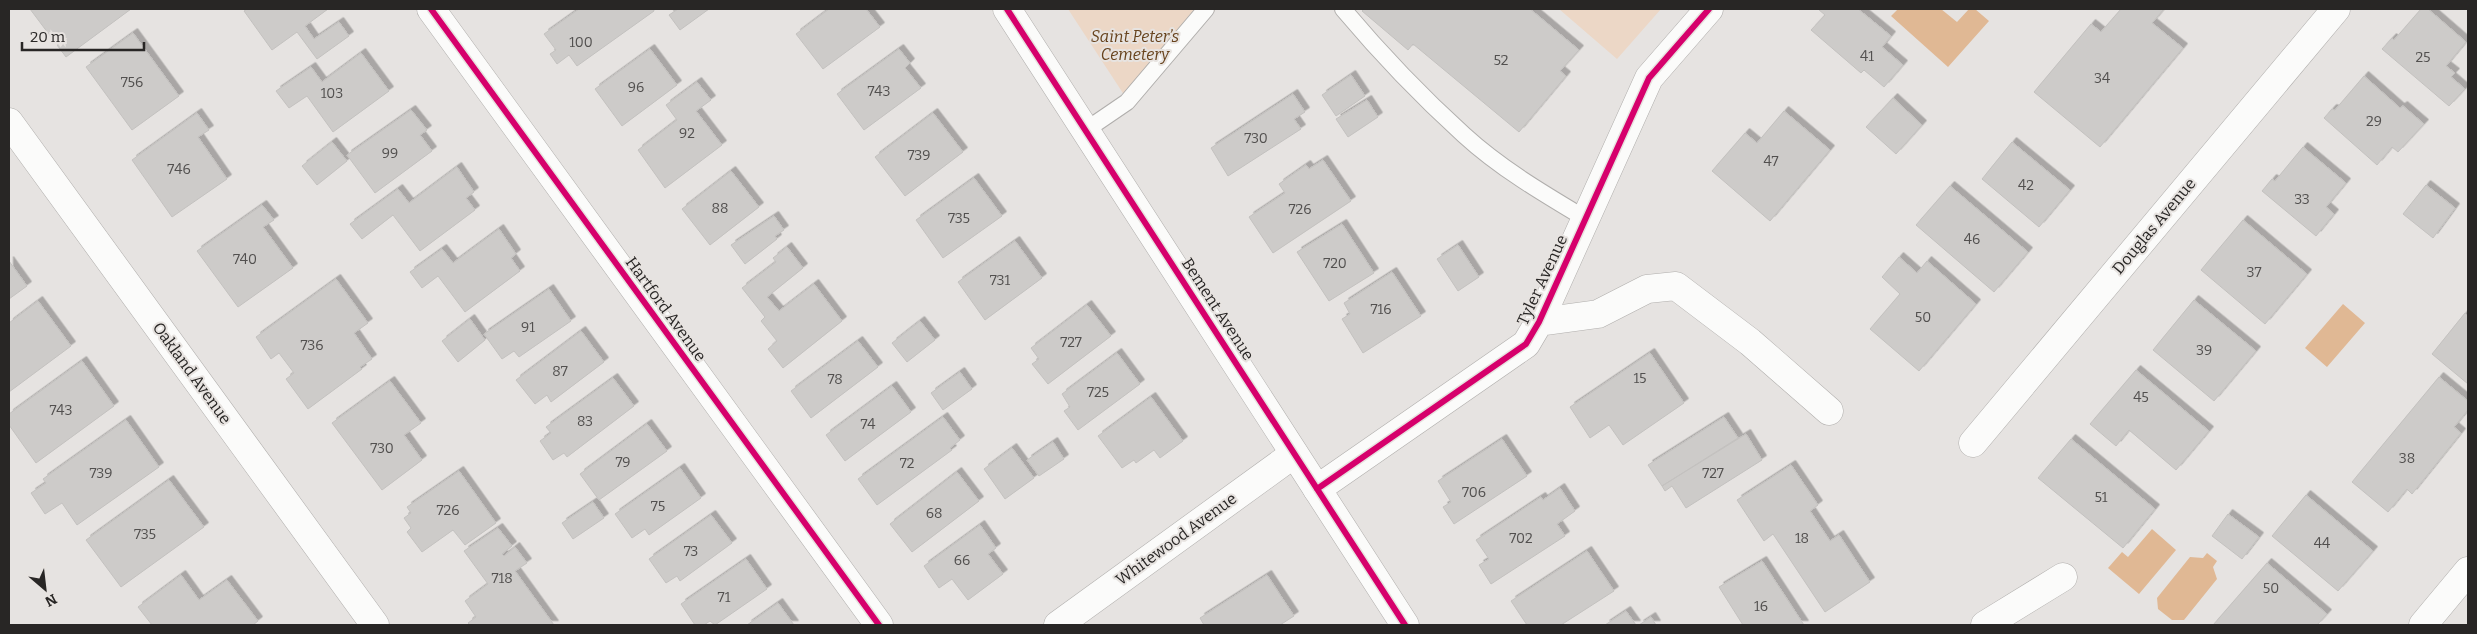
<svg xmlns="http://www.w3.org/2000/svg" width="2477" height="634" viewBox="0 0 2477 634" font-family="Bitter,serif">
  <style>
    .green { fill: #ecd7c6 }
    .water { fill: #e0b894 }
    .building { fill: #cdcbc9; stroke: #c3c1bf; filter: url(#shadow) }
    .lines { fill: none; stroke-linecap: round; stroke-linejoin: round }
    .lane-casing { stroke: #b0aeac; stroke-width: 18 }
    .street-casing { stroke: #b0aeac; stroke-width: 29 }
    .secondary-casing { stroke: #b0aeac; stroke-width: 29 }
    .lane { stroke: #fbfbfa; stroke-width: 16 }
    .street { stroke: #fbfbfa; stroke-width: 28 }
    .secondary { stroke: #fbfbfa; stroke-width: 28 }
    .cycleway-casing { stroke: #e7e3e0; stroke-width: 9 }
    .cycleway { stroke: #d6006c; stroke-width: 6 }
    .labels { text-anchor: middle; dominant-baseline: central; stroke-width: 4; stroke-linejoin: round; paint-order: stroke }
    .number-label { font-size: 14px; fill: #52504f }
    .park-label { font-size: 16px; font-style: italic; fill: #67421c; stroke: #e7e3e0 }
    .street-label { font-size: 16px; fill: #282625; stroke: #e7e3e0 }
  </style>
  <defs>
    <filter id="shadow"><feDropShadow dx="4.5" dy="-4.5" stdDeviation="0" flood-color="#0004"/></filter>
  </defs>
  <rect width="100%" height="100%" fill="#e6e3e1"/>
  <path class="green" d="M1068,9h148l-84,98z
    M1559,9h102l-44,50z"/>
  <path class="water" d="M1898,9h43l16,13 12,-13h6l14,12 -41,46 -57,-51z
    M2343,304l22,19 -38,44 -22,-19z
    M2152,529l24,21 -37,44 -31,-26 14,-16 6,5z
    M2207,553l10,8 -4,6 4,12 -33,41h-12l-14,-11 -1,-11 33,-41 13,1z"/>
  <path class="building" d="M30,9h101l-65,48z
    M247,9h81l-23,17 9,13 25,-17 10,14 -32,23 -20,-27 -25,18 -28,-39z
    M579,9h74l1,2 -77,55 -8,-11 -12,9 -7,-10 6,-4 -12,-16z
    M678,9h31l-29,21 -11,-15z
    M829,9h37l14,18 -57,42 -27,-35z
    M1364,9h166l49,41 -19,21 6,5 -47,56 -106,-88 -5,6 -46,-39z
    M1818,9h40l33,27 -9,11 21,18 -19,22 -20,-17 -3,3 -50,-43 14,-15z
    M2121,9h43l-12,14 31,25 -83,99 -66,-55 57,-68 10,8z
    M2421,9h7l38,33 -20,24 9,7 -4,4 14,12 -16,17 -67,-57 10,-11 2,2z
    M133,33l46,63 -47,34 -46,-63z
    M650,49l27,36 -55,41 -27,-37z
    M899,49l11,14 -5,5 16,20 -57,42 -27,-36z
    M361,53l28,38 -56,41 -26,-36 -18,12 -13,-17 35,-24 11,15z
    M1351,75l14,21 -29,20 -14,-21z
    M2364,76l36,32 3,-2 21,18 -26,28 -6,-5 -15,18 -53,-47 8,-9 3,1z
    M697,82l14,18 -15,11 26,34 -57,43 -27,-38 39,-30 -11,-15z
    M1293,94l12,18 -11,7 7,10 -73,47 -17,-28z
    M1893,98l29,27 -26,29 -30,-27z
    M1367,100l11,17 -30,20 -12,-18z
    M411,110l16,20 -7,5 12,16 -57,42 -28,-38z
    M1784,111l46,39 -60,71 -58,-50 33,-38 12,10z
    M197,113l12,17 -11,7 29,42 -55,38 -40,-57z
    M933,113l30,39 -58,44 -30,-39z
    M332,142l15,19 -30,24 -15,-19z
    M2012,142l58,48 -31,37 -57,-48z
    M2303,147l43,36 -20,24 8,7 -18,22 -54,-45 10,-12 3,2z
    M1323,160l28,41 -78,52 -24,-36 36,-24 -6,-9 27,-19 3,4z
    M457,167l17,25 -8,6 9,12 -55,41 -27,-36 -31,24 -12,-15 48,-35 11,14z
    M731,171l28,36 -49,38 -28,-36z
    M974,178l28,38 -59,42 -27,-38z
    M2426,185l29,23 -22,30 -30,-24z
    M1950,186l78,66 -34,40 -78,-67z
    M262,205l12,15 -11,7 30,41 -55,39 -41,-56z
    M774,216l10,14 -9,6 2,3 -32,25 -14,-19z
    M2243,220l64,54 -42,50 -64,-54z
    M1342,224l32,49 -45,28 -32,-49z
    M499,229l17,25 -5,4 9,13 -55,41 -27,-36 -16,12 -12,-16 32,-23 11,14z
    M1015,241l27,37 -57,42 -27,-38z
    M1458,245l21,32 -21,14 -21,-32z
    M787,247l16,21 -36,29 12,14 35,-27 28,37 -59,47 -15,-19 9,-8 -16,-20 4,-4 -23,-29 34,-26 -3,-4z
    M1899,257l18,16 10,-12 49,43 -57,67 -49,-42 30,-35 -18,-17z
    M9,261l18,25 -18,13z
    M1392,272l29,44 -58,37 -21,-34 8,-5 -6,-11z
    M336,279l32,44 -14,10 18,26 -12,8 2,2 -54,40 -22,-30 8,-6 -15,-20 -8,6 -15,-22z
    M549,289l22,32 -52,36 -5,-6 -12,8 -18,-25z
    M2194,300l62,51 -42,50 -61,-51z
    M38,301l33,45 -62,46v-69z
    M1087,305l24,31 -63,48 -16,-20 7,-5 -8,-11z
    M2465,313l3,3v68l-36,-30z
    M470,319l15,21 -27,22 -16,-21z
    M920,321l15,19 -28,22 -15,-19z
    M581,331l23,31 -53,40 -4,-7 -12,9 -19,-24z
    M858,341l20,26 -67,51 -20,-27z
    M1117,353l23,31 -62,46 -14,-19 6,-4 -8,-13z
    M1650,353l34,50 -61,42 -14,-20 -19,13 -20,-31z
    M82,361l32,45 -78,57 -27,-38v-11z
    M2136,370l73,61 -33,39 -47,-40 -13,16 -26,-22z
    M960,372l12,17 -29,21 -12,-17z
    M2439,377l29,24v9l-14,17 7,6 -49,61 -5,-5 -19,23 -36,-30z
    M613,378l21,28 -67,51 -3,-4 -11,7 -13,-19 11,-8 -5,-6z
    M390,381l31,42 -17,12 18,25 -40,30 -50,-67z
    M892,386l19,26 -66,49 -19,-26z
    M1151,397l32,44 -23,17 -6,-8 -18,13 -2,-3 -12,8 -24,-32z
    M943,417l17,23 -10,8 2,2 -75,55 -19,-26z
    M1724,417l14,21 -76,48 -14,-21z
    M126,420l33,47 -82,58 -15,-22 -17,11 -14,-21 15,-10 -3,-4z
    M647,424l20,27 -68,49 -19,-26z
    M1746,434l16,26 -76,48 -14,-22 -7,5 -3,-5z
    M1502,439l25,37 -73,48 -11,-17 8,-5 -13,-21z
    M2071,439l84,70 -32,39 -85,-70z
    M1053,442l11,17 -25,17 -12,-16z
    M1012,448l22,30 -29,21 -21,-30z
    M1791,465l27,40 -8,6 20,30 9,-6 31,47 -45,30 -52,-78 -9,7 -27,-41z
    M680,468l21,30 -52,37 -4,-6 -13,9 -17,-24z
    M459,471l37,52 -31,22 -12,-15 -31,22 -15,-20 4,-4 -7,-10 7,-5 -4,-6z
    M957,472l22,29 -67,51 -22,-28z
    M169,480l35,47 -83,60 -35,-47z
    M1560,488l15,23 -18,13 8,12 -74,48 -12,-19 10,-6 -13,-19 65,-43 2,3z
    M2306,495l67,56 -35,40 -66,-55z
    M593,502l11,16 -31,21 -11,-16z
    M2228,514l31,23 -17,22 -30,-23z
    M711,515l21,28 -52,38 -3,-5 -11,7 -17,-24z
    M980,525l16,23 -8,6 15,20 -35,26 -16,-21 -13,9 -15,-22z
    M498,528l14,18 -10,8 2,2 11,-9 12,16 -12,8 39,54h-84l-2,-2 8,-6 -11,-16 23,-17 -24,-33z
    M1587,551l27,40 -53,34h-34l-16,-24z
    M746,559l21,30 -52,36 -5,-4 -6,4h-9l-14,-21z
    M1762,561l42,64h-61l-24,-38z
    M2267,563l60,51 -10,11h-104z
    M181,575l18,25 28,-20 31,41 -5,4h-101l-14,-18z
    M1267,575l27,41 -14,9h-76l-4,-7z
    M778,603l16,22h-47z
    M1626,611l10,14h-31z
    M1651,617l5,8h-17z"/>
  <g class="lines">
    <defs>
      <path id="lane" d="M1343,9c37,44 78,87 121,126 36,33 80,59 122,84
        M1086,130l41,-28 79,-93"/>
      <path id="street" d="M431,9l448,616
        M9,122l366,503
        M1539,322l59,-8 49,-25 29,-3 74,56 79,69
        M1973,443l363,-434
        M1317,489l209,-145 13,-22 110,-244 60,-69
        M1058,625l236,-171
        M1985,625l78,-48
        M2423,625l45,-54"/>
      <path id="secondary" d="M1007,9l398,616"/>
    </defs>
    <use href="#lane" class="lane-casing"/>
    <use href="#street" class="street-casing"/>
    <use href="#secondary" class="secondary-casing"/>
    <use href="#lane" class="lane"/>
    <use href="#street" class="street"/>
    <use href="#secondary" class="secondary"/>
    <defs>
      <path id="cycleway" d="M431,9l448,616
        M1007,9l398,616
        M1317,489l209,-145 13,-22 110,-244 60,-69"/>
    </defs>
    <use href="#cycleway" class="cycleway-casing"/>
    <use href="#cycleway" class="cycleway"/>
  </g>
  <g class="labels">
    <g class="number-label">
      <text x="581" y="42">100</text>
      <text x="1867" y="56">41</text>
      <text x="2423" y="57">25</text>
      <text x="1501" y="60">52</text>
      <text x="2102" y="78">34</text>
      <text x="132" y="82">756</text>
      <text x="636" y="87">96</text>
      <text x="879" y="91">743</text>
      <text x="332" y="93">103</text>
      <text x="2374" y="121">29</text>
      <text x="687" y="133">92</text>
      <text x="1256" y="138">730</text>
      <text x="390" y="153">99</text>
      <text x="919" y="155">739</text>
      <text x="1771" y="161">47</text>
      <text x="179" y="169">746</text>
      <text x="2026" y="185">42</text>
      <text x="2302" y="199">33</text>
      <text x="720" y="208">88</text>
      <text x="1300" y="209">726</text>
      <text x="959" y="218">735</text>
      <text x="1972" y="239">46</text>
      <text x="245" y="259">740</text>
      <text x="1335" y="263">720</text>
      <text x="2254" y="272">37</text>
      <text x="1000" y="280">731</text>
      <text x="1381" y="309">716</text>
      <text x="1923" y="317">50</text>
      <text x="528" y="327">91</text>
      <text x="1071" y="342">727</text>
      <text x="312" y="345">736</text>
      <text x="2204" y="350">39</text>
      <text x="560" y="371">87</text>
      <text x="1640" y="378">15</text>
      <text x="835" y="379">78</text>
      <text x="1098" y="392">725</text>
      <text x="2141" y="397">45</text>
      <text x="61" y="410">743</text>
      <text x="585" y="421">83</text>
      <text x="868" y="424">74</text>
      <text x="382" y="448">730</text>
      <text x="2407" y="458">38</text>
      <text x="623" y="462">79</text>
      <text x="907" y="463">72</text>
      <text x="101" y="473">739</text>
      <text x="1713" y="473">727</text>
      <text x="1474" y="492">706</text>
      <text x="2101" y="497">51</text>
      <text x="658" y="506">75</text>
      <text x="448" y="510">726</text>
      <text x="934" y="513">68</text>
      <text x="145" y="534">735</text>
      <text x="1521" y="538">702</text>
      <text x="1802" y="538">18</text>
      <text x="2322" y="543">44</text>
      <text x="691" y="551">73</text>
      <text x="962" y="560">66</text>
      <text x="502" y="578">718</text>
      <text x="2271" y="588">50</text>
      <text x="724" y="597">71</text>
      <text x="1761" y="606">16</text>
    </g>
    <g class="park-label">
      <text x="1135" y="36">Saint Peter’s<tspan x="1135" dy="18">Cemetery</tspan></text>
    </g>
    <g class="street-label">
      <text transform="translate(2154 226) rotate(-50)">Douglas Avenue</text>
      <text transform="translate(1542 280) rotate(-65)">Tyler Avenue</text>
      <text transform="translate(666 309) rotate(54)">Hartford Avenue</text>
      <text transform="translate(1218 309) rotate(57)">Bement Avenue</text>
      <text transform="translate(192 373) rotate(54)">Oakland Avenue</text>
      <text transform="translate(1176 539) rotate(-36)">Whitewood Avenue</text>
    </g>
  </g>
  <rect width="2477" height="634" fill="none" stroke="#282625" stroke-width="20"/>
  <g transform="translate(45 589) rotate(152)" stroke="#e7e3e0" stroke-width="4" paint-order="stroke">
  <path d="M0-4L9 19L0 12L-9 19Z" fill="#282625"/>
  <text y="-8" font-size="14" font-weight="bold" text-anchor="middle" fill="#282625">N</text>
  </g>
  <path d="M22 42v8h122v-8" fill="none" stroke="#282625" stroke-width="2.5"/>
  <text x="30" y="42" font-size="15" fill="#282625" stroke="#e7e3e0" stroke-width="4" paint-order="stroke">20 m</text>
</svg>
